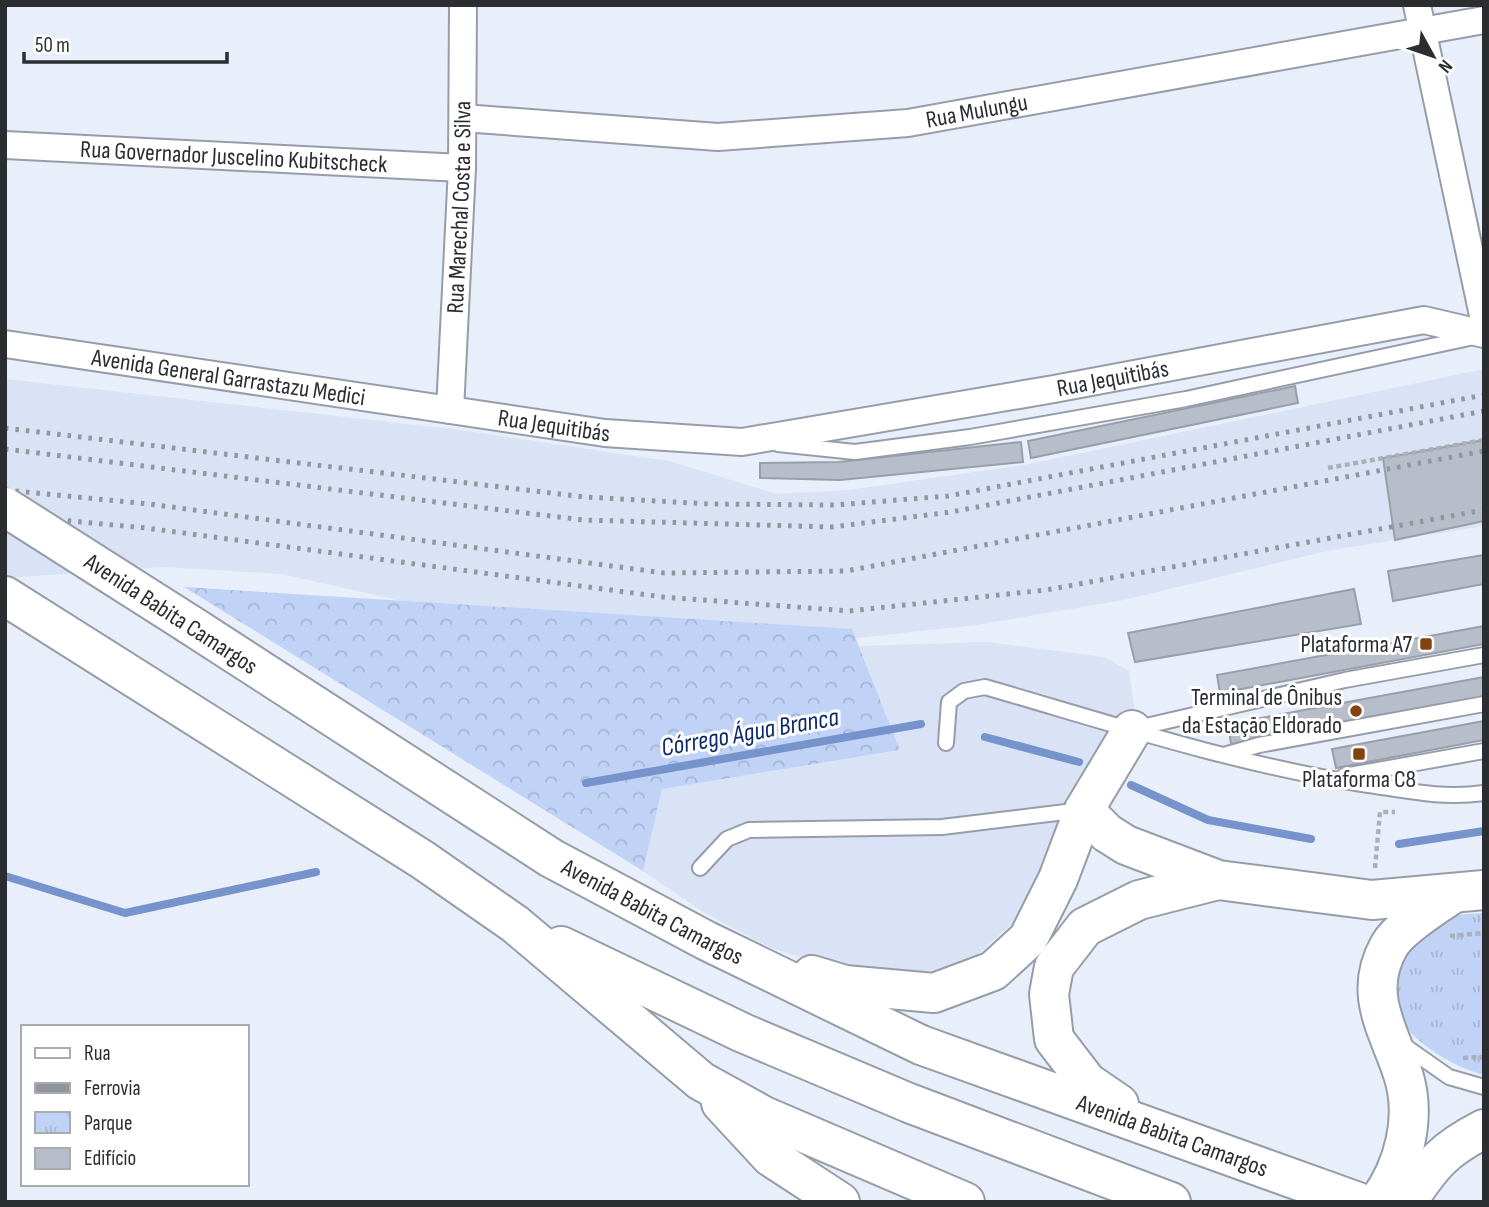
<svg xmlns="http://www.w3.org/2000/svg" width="1489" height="1207" viewBox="0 0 1489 1207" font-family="'Sofia Sans Condensed',sans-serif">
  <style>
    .built { fill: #d9e3f5 }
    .forest { fill: url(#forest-crowns) }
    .park { fill: url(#park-tufts) }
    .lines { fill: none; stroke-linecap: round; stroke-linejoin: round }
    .stream { stroke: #7693cb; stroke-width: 8 }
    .building { fill: #b8bec9; stroke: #999fa9; stroke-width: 2 }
    .service-casing { stroke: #979da8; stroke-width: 18 }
    .minor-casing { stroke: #979da8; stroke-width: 30 }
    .secondary-casing { stroke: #979da8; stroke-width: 42 }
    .trunk-casing { stroke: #979da8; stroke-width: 42 }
    .path { stroke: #abb0b8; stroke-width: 4.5; stroke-dasharray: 5 3.5; stroke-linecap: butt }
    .service { stroke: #fff; stroke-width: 14 }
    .minor { stroke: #fff; stroke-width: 26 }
    .secondary { stroke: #fff; stroke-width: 38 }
    .trunk { stroke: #fff; stroke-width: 38 }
    .rail { stroke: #92969e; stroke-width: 5; stroke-dasharray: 3.5 7; stroke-linecap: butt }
    .secondary-bridge-casing { stroke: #979da8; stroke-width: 42; stroke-linecap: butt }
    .secondary-bridge { stroke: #fff; stroke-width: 38 }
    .poi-dot { fill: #84420e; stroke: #fff; stroke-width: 2.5 }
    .labels { text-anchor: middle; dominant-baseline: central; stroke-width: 6; stroke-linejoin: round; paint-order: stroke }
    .street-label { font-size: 24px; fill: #2b2d31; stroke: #fff }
    .poi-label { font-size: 24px; fill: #2b2d31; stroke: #fff; text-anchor: end }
    .water-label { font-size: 26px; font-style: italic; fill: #0c296a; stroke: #fff }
  </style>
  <defs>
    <pattern id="forest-crowns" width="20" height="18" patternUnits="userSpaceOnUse" patternTransform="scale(1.75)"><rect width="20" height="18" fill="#c0d3f6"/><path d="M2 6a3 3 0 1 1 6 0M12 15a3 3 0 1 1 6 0" fill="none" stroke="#a5b5d3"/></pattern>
    <pattern id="park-tufts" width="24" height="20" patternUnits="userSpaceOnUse" patternTransform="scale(1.75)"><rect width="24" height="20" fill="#c0d3f6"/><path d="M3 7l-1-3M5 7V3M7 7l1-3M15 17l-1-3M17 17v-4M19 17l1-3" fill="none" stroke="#a5b5d3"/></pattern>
  </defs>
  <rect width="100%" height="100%" fill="#e9effa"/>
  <path class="built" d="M1484,369v157l-157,25 -203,49 -148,25 -183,20 -301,-24 -210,-47 -117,-7 -160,11v-199l449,50 215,32 108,33 72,-4 175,-25z
    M987,642l118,15 24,14 6,41 -109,199 -61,55 -77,10 -54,-8 -63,-20 -68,-36 -60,-41 18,-82 239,-39 -41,-104z"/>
  <path class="forest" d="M184,587l668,42 48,121 -238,39 -19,82z"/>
  <path class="park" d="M1484,913v162c-28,-7 -75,-33 -85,-61 -16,-43 13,-82 53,-97 9,-4 22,-3 32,-4z"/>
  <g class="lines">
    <path class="stream" d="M985,737l94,25
      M586,783l335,-59
      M1131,785l77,35 103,19
      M1399,844l85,-13
      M5,876l120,37 191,-41"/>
  </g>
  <path class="building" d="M1295,386l3,17 -267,55 -3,-17z
    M1484,440v81l-89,19 -12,-82z
    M1021,442l2,20 -183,18 -80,-2v-15l79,-1z
    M1484,555v29l-91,17 -5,-30z
    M1354,589l7,35 -226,38 -7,-29z
    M1484,626v18l-264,49 -3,-18z
    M1484,677v21l-253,46 -3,-20z
    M1484,721v19l-148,28 -4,-19z"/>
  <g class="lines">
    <defs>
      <path id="service" d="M778,444l77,8 115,-15 216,-38 288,-62
        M1133,729l212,-49 139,-25
        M946,743l3,-41 15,-11 21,-4c125,36 248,77 377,97 43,6 78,15 122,9
        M1224,755l35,-10 225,-41
        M1344,776l140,-25
        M700,868l27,-29 22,-9 193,-3 140,-17
        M1402,1044l47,33 35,10"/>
      <g id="minor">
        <path d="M1417,5l67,315"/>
        <path id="s1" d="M463,118l255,19 190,-14 576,-103"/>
        <path id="s2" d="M5,145l457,23"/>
        <path id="s3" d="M5,344l600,89 137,9 312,-53 370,-69 60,14"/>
        <path id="s4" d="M450,410l12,-242 1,-163"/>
      </g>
      <g id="secondary">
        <path d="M5,596l418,264 92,64 186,157 63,35 201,86"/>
        <path id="s5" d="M189,624l362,234 156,83 214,104 437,157"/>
        <path d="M1084,810l23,23 19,12 92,35 154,20 112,-10"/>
        <path d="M561,946l182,87 166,70 262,99"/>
        <path d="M812,975l33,10 89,8 59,-22 35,-32 30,-60 26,-69 48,-80"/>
        <path d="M721,1103l50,54 69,45"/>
        <path d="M1119,1104l-32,-22 -33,-43 -5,-45 5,-27 31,-40 54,-27 79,-20"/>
        <path d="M1378,1202c26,-35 39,-85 25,-128 -14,-44 -41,-80 -14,-128 10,-18 44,-39 62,-51"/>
      </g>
      <path id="trunk" d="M1407,1202c25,-38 36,-52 77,-73"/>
    </defs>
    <use href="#service" class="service-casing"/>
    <use href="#minor" class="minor-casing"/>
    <use href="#secondary" class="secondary-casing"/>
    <use href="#trunk" class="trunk-casing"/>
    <path class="path" d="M1328,468l156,-28
      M1375,868l5,-56h15
      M1450,936l34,-3
      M1463,1058l21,-1"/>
    <use href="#service" class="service"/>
    <use href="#minor" class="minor"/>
    <use href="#secondary" class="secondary"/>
    <use href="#trunk" class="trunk"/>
    <path class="rail" d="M5,428l580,69 125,7 125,1 113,-9 536,-101
      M5,449l578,71 249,7 119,-15 533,-101
      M5,490l144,14 515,69 182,-2 638,-120
      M5,515l141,13 517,69 186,14 197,-21 438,-80"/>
    <defs>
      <path id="secondary-bridge" d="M5,507l184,117"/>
    </defs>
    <use href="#secondary-bridge" class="secondary-bridge-casing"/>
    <use href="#secondary-bridge" class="secondary-bridge"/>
  </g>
  <g class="poi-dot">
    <rect x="1419" y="637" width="14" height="14" rx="3.5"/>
    <circle cx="1356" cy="711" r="7"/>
    <rect x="1352" y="747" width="14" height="14" rx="3.5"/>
  </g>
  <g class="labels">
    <g class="street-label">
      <text stroke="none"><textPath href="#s1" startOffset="516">Rua Mulungu</textPath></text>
      <text stroke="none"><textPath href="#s2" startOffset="229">Rua Governador Juscelino Kubitscheck</textPath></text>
      <text stroke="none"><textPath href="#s4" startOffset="203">Rua Marechal Costa e Silva</textPath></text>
      <text stroke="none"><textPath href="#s3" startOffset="226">Avenida General Garrastazu Medici</textPath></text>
      <text stroke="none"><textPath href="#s3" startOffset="1120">Rua Jequitibás</textPath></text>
      <text stroke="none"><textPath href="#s3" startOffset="555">Rua Jequitibás</textPath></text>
      <text transform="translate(171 614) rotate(33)">Avenida Babita Camargos</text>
      <text stroke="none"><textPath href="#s5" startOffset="546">Avenida Babita Camargos</textPath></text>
      <text stroke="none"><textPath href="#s5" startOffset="1113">Avenida Babita Camargos</textPath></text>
    </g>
    <g class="poi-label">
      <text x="1412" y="644">Plataforma A7</text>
      <text x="1342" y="697">Terminal de Ônibus<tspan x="1342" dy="28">da Estação Eldorado</tspan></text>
      <text x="1359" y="779" text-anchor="middle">Plataforma C8</text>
    </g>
    <g class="water-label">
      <text transform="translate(750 733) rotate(-10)">Córrego Água Branca</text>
    </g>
  </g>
  <rect width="1489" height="1207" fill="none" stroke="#2b2d31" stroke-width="14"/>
  <rect x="21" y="1025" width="228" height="161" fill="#ffffff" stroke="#aaabad" stroke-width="2"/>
  <rect x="35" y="1048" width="35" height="10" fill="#ffffff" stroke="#aaabad" stroke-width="2"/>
  <text x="84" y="1060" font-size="21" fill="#2b2d31">Rua</text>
  <rect x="35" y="1083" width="35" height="10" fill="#92969e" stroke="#aaabad" stroke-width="2"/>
  <text x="84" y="1095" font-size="21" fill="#2b2d31">Ferrovia</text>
  <rect x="35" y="1112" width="35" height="21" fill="url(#park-tufts)" stroke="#aaabad" stroke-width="2"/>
  <text x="84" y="1130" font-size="21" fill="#2b2d31">Parque</text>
  <rect x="35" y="1148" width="35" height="21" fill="#b8bec9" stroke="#aaabad" stroke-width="2"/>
  <text x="84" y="1165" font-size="21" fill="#2b2d31">Edifício</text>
  <g transform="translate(1433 56) rotate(130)" stroke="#ffffff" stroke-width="5" paint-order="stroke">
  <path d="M0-5L12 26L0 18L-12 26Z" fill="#2b2d31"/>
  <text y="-10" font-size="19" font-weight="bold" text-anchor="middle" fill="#2b2d31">N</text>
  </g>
  <path d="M24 52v10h203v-10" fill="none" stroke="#2b2d31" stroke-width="3.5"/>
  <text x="35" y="52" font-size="21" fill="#2b2d31" stroke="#ffffff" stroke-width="5" paint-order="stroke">50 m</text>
</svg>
